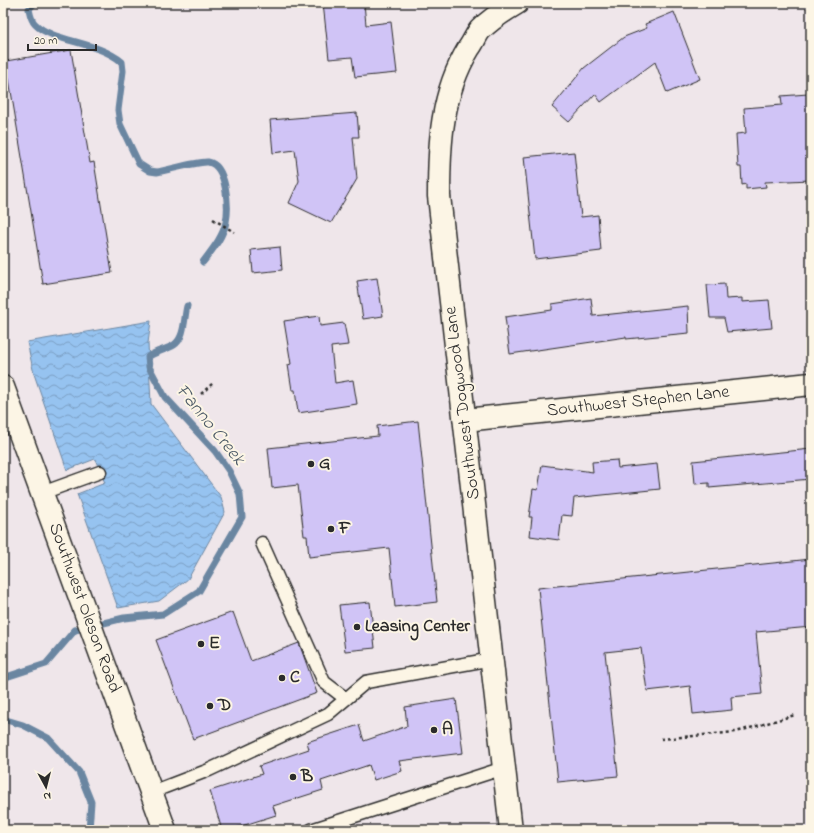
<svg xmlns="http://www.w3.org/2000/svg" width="814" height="833" viewBox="0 0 814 833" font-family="'Indie Flower',sans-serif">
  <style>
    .water { fill: url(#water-waves); stroke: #6b86a1 }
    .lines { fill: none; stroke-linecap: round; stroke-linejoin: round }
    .stream { stroke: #6b86a1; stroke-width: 7 }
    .building { fill: #d0c4f6; stroke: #2b2b2b }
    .lane-casing { stroke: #2b2b2b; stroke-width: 15 }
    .street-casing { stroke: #2b2b2b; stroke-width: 25 }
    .secondary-casing { stroke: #2b2b2b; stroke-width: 25 }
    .path { stroke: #2b2b2b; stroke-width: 2.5; stroke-dasharray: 3 3; stroke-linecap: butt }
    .lane { stroke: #fcf5e5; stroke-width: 12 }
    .street { stroke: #fcf5e5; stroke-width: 22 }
    .secondary { stroke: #fcf5e5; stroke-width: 22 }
    .poi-dot { fill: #2b2b2b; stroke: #fcf5e5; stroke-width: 1.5 }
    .labels { text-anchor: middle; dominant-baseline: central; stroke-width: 4; stroke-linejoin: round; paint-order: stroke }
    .street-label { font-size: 18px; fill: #2b2b2b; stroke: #fcf5e5 }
    .poi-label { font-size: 18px; font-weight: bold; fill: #2b2b2b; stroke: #fcf5e5; text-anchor: start }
    .water-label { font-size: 19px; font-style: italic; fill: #4b5966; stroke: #fcf5e5 }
  </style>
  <defs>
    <pattern id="water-waves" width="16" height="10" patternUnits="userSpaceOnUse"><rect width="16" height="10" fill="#96c3f0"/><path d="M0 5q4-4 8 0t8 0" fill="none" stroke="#7b9fc3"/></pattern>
  </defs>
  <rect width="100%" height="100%" fill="#efe6ea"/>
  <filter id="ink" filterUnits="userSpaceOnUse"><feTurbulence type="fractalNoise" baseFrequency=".025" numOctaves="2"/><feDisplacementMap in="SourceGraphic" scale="8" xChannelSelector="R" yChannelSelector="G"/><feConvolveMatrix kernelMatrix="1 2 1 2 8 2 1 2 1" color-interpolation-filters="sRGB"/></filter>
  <g filter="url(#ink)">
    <path class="water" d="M151,321l-3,22 3,61 70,93 4,15 -37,67 -29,22 -41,7 -41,-114 28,-11 -10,-24 -28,11 -33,-96 -7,-32z"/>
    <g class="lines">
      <path class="stream" d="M34,3l-5,6c1,5 2,11 6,15 17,18 62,17 87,38l1,9 -5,39 2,14 19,40 11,7 7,1c11,-2 42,-11 51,-10 19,3 21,45 18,60 -3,15 -14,28 -23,40
        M3,678l43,-14 29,-34 49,-12 39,-4 36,-23 43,-74 -2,-23 -11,-23 -14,-20 -50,-54 -16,-30 -1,-10c8,-6 18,-7 26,-12 11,-7 10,-27 13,-39
        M3,719l20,6 25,13 31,34 12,30 -2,28"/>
    </g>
    <path class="building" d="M323,3h41l2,22 25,-3 6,51 -42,4 -3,-20 -23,2z
      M674,12l26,67 -33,14 -12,-31 -54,40 -6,-8 -26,28 -17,-15 32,-39 40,-31 23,-9 -2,-4z
      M71,50l19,113 4,-1 18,111 -69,11 -37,-223z
      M808,94l1,9h2v77l-46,2 1,5 -20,2v-5l-4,1 -1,-18h-3l-2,-33 10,-1 -2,-25 38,-3 -1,-9z
      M357,113l2,24h-6l4,42 -26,44 -42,-20 10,-22 -4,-31 -22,3 -3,-33z
      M574,152l7,65 17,-2 3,36 -66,8 -11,-102z
      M280,247l2,23 -29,3 -2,-23z
      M377,278l6,38 -20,3 -6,-38z
      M725,284l1,15 16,-1v4l27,-2 3,28 -45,4 -3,-14h-14l-3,-33z
      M591,298l2,18 95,-10 1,27 -63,6v-2l-116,17 -5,-37 47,-7v-6z
      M319,316l1,10 24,-3 4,22 -17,2 4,36 18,-3 4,24 -59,9 -3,-23h-3l-4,-25 3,-1 -7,-43z
      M418,421l19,181 -42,5 -6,-59 -80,9 -2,-21h-3l-6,-51 -26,3 -4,-40 110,-12 -1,-10z
      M811,449v30l-102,9v-5l-14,1 -2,-23z
      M617,460l1,8 39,-4 3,25 -86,9 -2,18 -10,-1 -3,25 -29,-4 2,-19h-3l4,-28 5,1 4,-25 51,7 -1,-10z
      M811,559v68l-55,5 6,62 -31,3 1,13 -39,4 -3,-28 -43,5 -6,-43 -36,4 13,124 -60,6 -20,-194z
      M370,602l5,46 -30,3 -6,-46z
      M233,612l18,49 48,-18 18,50 -124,46 -37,-99z
      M456,699l7,54 -64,8 3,10 -28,9 -5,-15 -48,16 2,9 -50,16 3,9 -47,15h-7l-12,-39 52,-17 -3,-8 50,-17 -2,-7 52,-17 5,16 43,-15 -2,-19z"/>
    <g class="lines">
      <defs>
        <path id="lane" d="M42,493l58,-21
          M262,543l62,139 22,17
          M152,792l57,-22 119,-56 38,-32 126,-23
          M311,830l193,-62"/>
        <path id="street" d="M465,420l346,-36
          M511,830l-72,-634c0,-52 2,-102 30,-148 4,-5 7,-13 11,-18 10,-10 25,-20 37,-27"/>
        <path id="secondary" d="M3,387l162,443"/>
      </defs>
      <use href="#lane" class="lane-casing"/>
      <use href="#street" class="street-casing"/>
      <use href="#secondary" class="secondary-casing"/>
      <path class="path" d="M213,219l21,13
        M201,394l12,-11
        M661,739l75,-7 59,-17"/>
      <use href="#lane" class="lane"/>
      <use href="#street" class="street"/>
      <use href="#secondary" class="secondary"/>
    </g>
  </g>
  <g class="poi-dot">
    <circle cx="311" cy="464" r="4"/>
    <circle cx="331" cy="529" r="4"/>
    <circle cx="357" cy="627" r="4"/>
    <circle cx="201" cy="644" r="4"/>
    <circle cx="282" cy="678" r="4"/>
    <circle cx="210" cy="706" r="4"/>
    <circle cx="434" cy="730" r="4"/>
    <circle cx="293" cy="777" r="4"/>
  </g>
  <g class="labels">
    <g class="street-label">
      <text transform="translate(638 402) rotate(-6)">Southwest Stephen Lane</text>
      <text transform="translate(463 403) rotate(-97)">Southwest Dogwood Lane</text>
      <text transform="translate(84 608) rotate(70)">Southwest Oleson Road</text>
    </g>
    <g class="poi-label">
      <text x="319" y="464">G</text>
      <text x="339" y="529">F</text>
      <text x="365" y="627">Leasing Center</text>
      <text x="209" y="644">E</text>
      <text x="290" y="678">C</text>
      <text x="218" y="706">D</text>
      <text x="442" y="730">A</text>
      <text x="301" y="777">B</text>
    </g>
    <g class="water-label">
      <text transform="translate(210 425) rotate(51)">Fanno Creek</text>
    </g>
  </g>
  <rect width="814" height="833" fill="none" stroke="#fcf5e5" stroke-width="16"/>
  <rect x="8" y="8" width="798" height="817" fill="none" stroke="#2b2b2b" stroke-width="1.5" filter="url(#ink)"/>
  <g transform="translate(46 787) rotate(173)" stroke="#fcf5e5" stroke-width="3" paint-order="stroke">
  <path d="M0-3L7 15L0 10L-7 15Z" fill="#2b2b2b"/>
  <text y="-6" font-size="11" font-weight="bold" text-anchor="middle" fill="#2b2b2b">N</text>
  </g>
  <path d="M28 44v6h68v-6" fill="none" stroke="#2b2b2b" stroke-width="2"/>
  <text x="34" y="44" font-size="12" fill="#2b2b2b" stroke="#fcf5e5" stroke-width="3" paint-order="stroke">20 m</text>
</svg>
